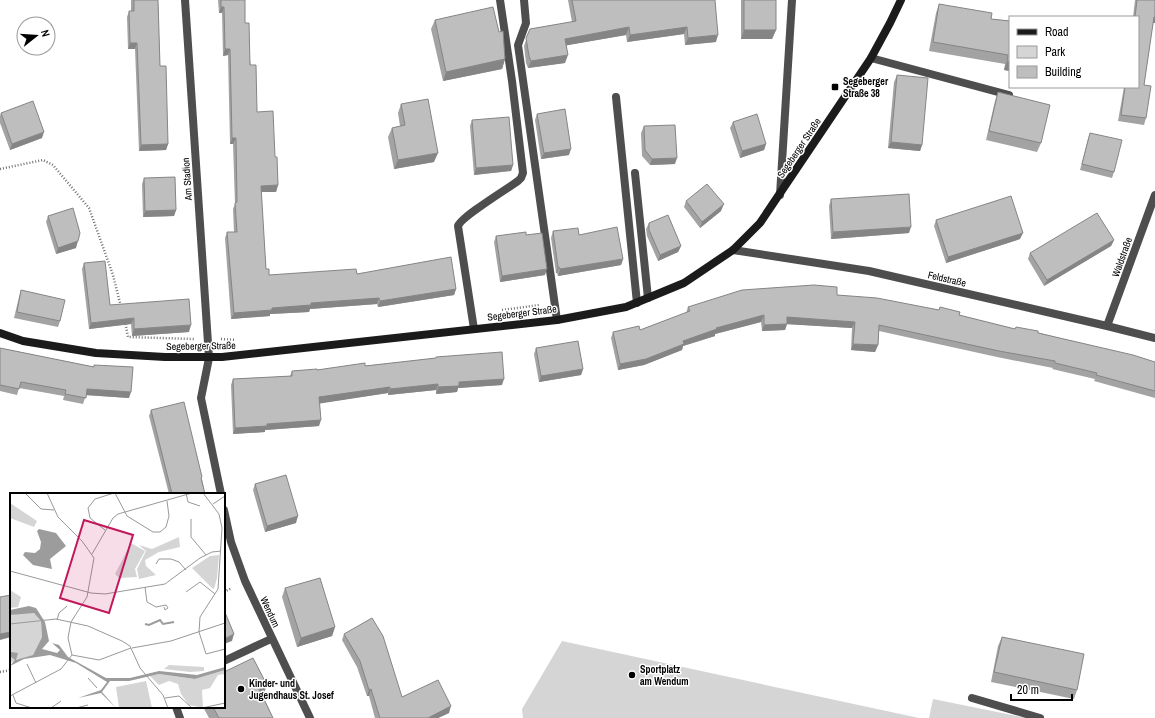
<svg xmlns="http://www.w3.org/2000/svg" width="1155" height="718" viewBox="0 0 1155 718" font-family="'Archivo Narrow',sans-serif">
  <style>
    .green { fill: #d5d5d5 }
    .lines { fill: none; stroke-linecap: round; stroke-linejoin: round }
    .path { stroke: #707070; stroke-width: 2.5; stroke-dasharray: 1 2; stroke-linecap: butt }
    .lane { stroke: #4e4e4e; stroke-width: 8 }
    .street { stroke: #4e4e4e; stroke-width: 8 }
    .secondary { stroke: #1b1b1b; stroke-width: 8 }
    .wall { fill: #a3a3a3 }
    .shaded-wall { fill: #858585 }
    .building { fill: #bebebe; stroke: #858585 }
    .poi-dot { fill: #000; stroke: #fff; stroke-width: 1.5 }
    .labels { text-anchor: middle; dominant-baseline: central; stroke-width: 3; stroke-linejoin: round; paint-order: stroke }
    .poi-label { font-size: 10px; font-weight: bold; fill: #000; stroke: #fff; text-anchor: start }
    .street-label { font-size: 10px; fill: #000; stroke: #fff }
    .inset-river { fill: none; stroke: #9c9c9c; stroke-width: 2 }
    .inset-road { fill: none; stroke: #999; stroke-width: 1 }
    .view { fill: #c2185b; fill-opacity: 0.15; stroke: #c2185b; stroke-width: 2 }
    .inset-edge { fill: none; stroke: #000; stroke-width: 2 }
  </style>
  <rect width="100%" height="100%" fill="#fff"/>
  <path class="green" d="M562,641l357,77h-396l-1,-9z
    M933,699l94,19h-98z"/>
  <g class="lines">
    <path class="path" d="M0,169l43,-9 10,5 36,43 24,67 8,32
      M502,310l38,-5
      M125,321l3,16 66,2
      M221,339l15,1
      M224,592l8,-4
      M0,672l11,-2"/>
    <path class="lane" d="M524,0l2,23 -8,22 39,275
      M871,58l138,37
      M616,97l21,206
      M635,173l13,125
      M780,195l12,-195
      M474,329l-16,-103c3,-9 49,-37 60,-45l3,-3 2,-5 -11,-92 -12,-81
      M224,661l47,-22
      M972,698l68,20
      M176,707l4,11"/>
    <path class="street" d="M185,0l24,358 -8,40 20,96
      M733,250l136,21 238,55 48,12
      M1107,326l48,-131
      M224,510l7,32 14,39 65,137"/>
    <path class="secondary" d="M0,333l23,8 73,12 69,4h57l335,-37 69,-13 58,-24 49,-33 27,-27 111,-165 19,-35 11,-23"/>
  </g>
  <path class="wall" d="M131,0h27l2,66 8,78 -2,6 -27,1 -4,-102h-7l-1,-32 2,-6h2z
    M218,0h27v23l12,89 18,45 3,28 -2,7h-15l5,77 3,6 88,-1 99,15 -2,6 -76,12 -1,-3 -67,5 -1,3 -39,2v2l-39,3 -6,-81 2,-6h7l-1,-23 2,-5 -2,-60h-3l-2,-89 -5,1 -1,-43h-3z
    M568,0h147l1,42 -31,3 -1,-11 -57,8 -1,-7 -59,10 -2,18 -37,5 -2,-5 -2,-17 6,-17 42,-7z
    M741,0h35v30l-4,9h-31z
    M1135,0h20v23h-2l-9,62 2,33 -2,7 -26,-4 6,-34h14v-70h-5z
    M939,4l52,15 19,2v50l-6,-1 1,-6 -76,-13 7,-38z
    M435,20l70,39 -3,10 -59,12 -12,-52z
    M897,75l25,70 -2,6 -32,-3 6,-66z
    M998,92l43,51 -4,9 -51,-12 9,-39z
    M401,104l33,58 -40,7 -6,-32 4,-9 8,-2 -2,-13z
    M1,113l41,25 -32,12 -10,-27v-7z
    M537,114l32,41 -28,4 -6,-39z
    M472,120l41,45 -2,6 -37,4 -4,-49z
    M733,122l33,22 -2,6 -24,8 -10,-30z
    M644,126l31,38 -25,1 -8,-9 -1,-23z
    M1090,133l24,39 -2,6 -32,-8 8,-31z
    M144,178l32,32 -2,6 -31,1 -1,-33z
    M831,199l78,34 -78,6 -2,-33z
    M686,201l35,10 -21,17 -16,-21z
    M48,216l28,32 -20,6 -10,-32z
    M936,220l84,19 -74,24 -12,-37z
    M649,223l32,23 -3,6 -20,9 -11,-25 -1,-7z
    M553,231l26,4 44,24 -2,6 -63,11 -1,-3h-1l-5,-35z
    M526,235l19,40 -45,7 -6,-40 2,-6z
    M1114,240l-3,6 -67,40 -16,-27 2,-6z
    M84,263l26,42 79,27 -57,4 -1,-12 -42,5 -7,-60z
    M21,290l39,31 -2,6 -44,-9 5,-21z
    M837,295l102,15 1,-3 19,8 56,14 1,-2 139,35v36l-61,-17 1,-2 -43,-10 1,-1 -56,-11 -118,-26 -1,14 -3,7 -24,-2 1,-22 -65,-4 -2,6 -23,1 -1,-9 -46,12v2l-32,10 -1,4 -38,15 -26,5 -7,-32 2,-6 27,-2 46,-17 2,-6z
    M0,348l94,19v-2l35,33 -43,-3 -3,9 -20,-4 1,-4 -45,-8 -2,7 -17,-4z
    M536,348l47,21 -2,6 -42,7 -5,-28z
    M436,357l66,28 -44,3 -1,4 -21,2v-4l-48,5v-2l-68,10 -1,23 -54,4v2l-32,2 -2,-49 2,-6 57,-3 2,-5 25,-1 48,-4 71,-8z
    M151,410l51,69 3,15h-36l-20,-78z
    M255,484l41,39 -31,9 -12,-42z
    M285,588l50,39 -3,9 -35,11 -15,-50z
    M344,634l58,63 47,16 -11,5h-63l-6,-22h-2l-10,-29 -15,-27z
    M1002,637l75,53 -3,9 -83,-17 7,-36z
    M267,685l-4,11 10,22h-64l-6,-11h21z"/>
  <path class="shaded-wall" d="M221,7h3l-2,6h-3z
    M1154,17h1v6h-3z
    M629,27l-3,8 -63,11 2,-7z
    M687,27l-3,7 -57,8 3,-7z
    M744,30h32l-4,9h-31z
    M718,35l-2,7 -31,3 3,-7z
    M130,43h7l-2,6h-7z
    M225,49h5l-2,6 -5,1z
    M568,55l-3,8 -37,5 3,-7z
    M505,59l-3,10 -59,12 3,-9z
    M1007,61l3,1v9l-6,-1z
    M44,132l-2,6 -32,12 2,-6z
    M232,138h4l-3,6h-3z
    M891,142l31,3 -2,6 -32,-3z
    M168,144l-2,6 -27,1 2,-6z
    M766,144l-2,6 -24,8 2,-7z
    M571,149l-2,6 -28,4 3,-6z
    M438,153l-4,9 -40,7 4,-9z
    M677,158l-2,6 -25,1 2,-6z
    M513,165l-2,6 -37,4 2,-7z
    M278,185l-2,7h-18l3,-6z
    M724,204l-3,7 -21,17 2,-6z
    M176,210l-2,6 -31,1 2,-6z
    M911,227l-2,6 -78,6 2,-7z
    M1023,233l-3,6 -74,24 2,-6z
    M1114,240l-3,6 -67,40 3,-6z
    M78,241l-2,7 -20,6 2,-6z
    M681,246l-3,6 -20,9 2,-6z
    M623,259l-2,6 -63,11 2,-7z
    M558,267h1l-2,6h-1z
    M547,269l-2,6 -45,7 2,-6z
    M456,289l-2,6 -76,12 2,-6z
    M379,298l-2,6 -67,5 -1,3 -39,2v2l-39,3 3,-6 77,-10z
    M764,315l-3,7 -46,12v2l-32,10 -1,4 -38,15 -26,5 2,-6 96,-36z
    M787,317l68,5 -3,6 -68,-4z
    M134,318l-3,6 -42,5 2,-6z
    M787,324l-2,6 -23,1 2,-6z
    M191,325l-2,7 -57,4 2,-7z
    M853,344l25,1 -3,7 -24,-2z
    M583,369l-2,6 -42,7 2,-6z
    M504,379l-2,6 -44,3 -1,4 -21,2 2,-7 21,-5z
    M438,384l-2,6 -48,5 2,-6z
    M390,387l-2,6 -71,11 2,-7z
    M87,389l44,3 -2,6 -44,-3z
    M321,420l-2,6 -54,4v2l-32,2 2,-6 32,-4z
    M298,516l-2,7 -31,9 2,-6z
    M335,627l-3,9 -35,11 4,-9z
    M11,632v5l-11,3v-6z
    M234,634l-2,7 -8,3v-5z
    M267,685l-5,12 -3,-8z
    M371,689l-2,7h-2l2,-6z
    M451,706l-2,7 -11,5h-10z"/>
  <path class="building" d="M134,0h24l2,66h6l2,78 -27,1 -4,-102h-7l-1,-32h5z
    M221,0h24v23h4l1,42h6l1,47 16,-1 2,46h2l1,28 -17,1 5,83h3v6l87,-6 1,5 94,-17 5,32 -76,12 -1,-3 -68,5v2l-39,3v2l-38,3 -7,-81h10l-2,-29 2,-1 -1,-64h-4l-2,-89h-5l-1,-42h-3z
    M572,0h143l3,35 -30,3 -1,-11 -57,8 -1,-8 -64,12 3,16 -37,6 -2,-5 -3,-18 4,-9 46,-8z
    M744,0h32v30h-32z
    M1137,0h18v17h-1l-10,68 7,1 -5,32 -25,-3 4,-28h13v-70h-3z
    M939,4l53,9 -1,6 19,2v41l-3,-1 1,-6 -75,-13z
    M493,7l6,25 4,-1 2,28 -59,13 -11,-52z
    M897,75l31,3 -6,67 -31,-3z
    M998,92l52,13 -9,38 -52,-12z
    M428,99l10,54 -40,7 -6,-32 13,-3 -4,-21z
    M33,101l11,31 -32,12 -11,-31z
    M565,109l6,40 -27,4 -7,-39z
    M757,114l9,30 -24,7 -9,-29z
    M509,117l4,48 -37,3 -4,-48z
    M675,125l2,33 -25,1 -7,-9 -1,-24z
    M1090,133l32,7 -8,32 -32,-8z
    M175,177l1,33 -31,1 -1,-33z
    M707,184l17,20 -22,18 -16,-21z
    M909,194l2,33 -78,5 -2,-33z
    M1011,196l12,37 -75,24 -12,-37z
    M73,208l7,25 -2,8 -20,7 -10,-32z
    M1097,213l17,27 -67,40 -17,-27z
    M668,215l13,31 -21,9 -11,-25v-7z
    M617,227l6,32 -63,10 -1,-2h-1l-5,-36 25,-3 1,7z
    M526,232v3l16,-2 5,36 -45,7 -6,-40z
    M105,261l5,44 79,-6 2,26 -57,4v-11l-43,5 -7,-60z
    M814,285l23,2v8l40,3 62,12 1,-3 20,5 -1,3 56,14 1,-2 22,4v2l95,22 22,7v29l-59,-16 1,-2 -42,-10v-2l-56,-10 -120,-26 -1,20 -25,-1 2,-22 -68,-5v7l-23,1v-10l-48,13 1,1 -34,12 1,3 -38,15 -26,5 -7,-32 26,-6 1,4 50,-19 -2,-4 54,-17z
    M21,290l44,10 -5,21 -43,-9z
    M578,341l5,28 -42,7 -5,-28z
    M0,348l94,19v-2l39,2 -2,25 -44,-3 -1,9 -21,-4 1,-4 -45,-8 -2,7 -19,-4z
    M502,352l2,27 -45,3v4l-21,1v-3l-48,5v-2l-71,10 2,23 -54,4v2l-32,2 -2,-49 59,-3v-5l25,-2v1l48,-7v3l71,-8v-1z
    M184,402l18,75 -1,1 4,16h-33l-21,-84z
    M286,475l12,41 -31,10 -12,-42z
    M320,578l15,49 -34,11 -16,-50z
    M11,595v37l-11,2v-37z
    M224,610l10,24 -10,5z
    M372,618l11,18 19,61 36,-17 13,26 -23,12h-48l-9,-29 -2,1 -9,-29 -16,-27z
    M1002,637l82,17 -7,36 -83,-18z
    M253,658l14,27 -8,4 14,29h-54l-6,-11h11v-35z"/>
  <g class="poi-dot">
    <rect x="831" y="83" width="8" height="8" rx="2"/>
    <circle cx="632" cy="675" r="4"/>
    <circle cx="241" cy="689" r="4"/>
  </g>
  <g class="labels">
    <g class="poi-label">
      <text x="843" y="81">Segeberger<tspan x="843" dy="12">Straße 38</tspan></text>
      <text x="640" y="669">Sportplatz<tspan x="640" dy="12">am Wendum</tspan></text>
      <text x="249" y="683">Kinder- und<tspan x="249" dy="12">Jugendhaus St. Josef</tspan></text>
    </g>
    <g class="street-label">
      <text transform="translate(799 148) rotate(-56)">Segeberger Straße</text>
      <text transform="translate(187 179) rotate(-94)">Am Stadion</text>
      <text transform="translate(1122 257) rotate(-70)">Waldstraße</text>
      <text transform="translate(947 279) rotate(13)">Feldstraße</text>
      <text transform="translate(522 313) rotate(-7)">Segeberger Straße</text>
      <text transform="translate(201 346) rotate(-1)">Segeberger Straße</text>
      <text transform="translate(270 612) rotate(65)">Wendum</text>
    </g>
  </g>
  <g transform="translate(10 493)">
    <rect width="215" height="215" fill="#fff"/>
    <path d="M0,10l27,18 -3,6 -24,-9zM169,44l1,10 -21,5 -14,8 1,6 10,9 -17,4 -2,-10 9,-18 -7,-6 13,4zM121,50l14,8 -10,18 2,8 -18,1 -4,-4zM209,62l-2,23 -3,11 -2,-1 -20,-20 18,-12zM0,97l11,7 -3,10 -8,1zM17,119l7,1 7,8 1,16 -9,18 -23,8v-48zM159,172l35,2v4l-14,1 -26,-3zM215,177v4l-7,1 -8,13 -8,2 1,17h-4l-10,-2 -8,-11 -3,-10 -9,-3 -10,4 -9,-9 9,-2 36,5zM136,188l6,27h-33l-3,-21z" fill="#d5d5d5"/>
    <path d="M29,36l17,4 10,13 -16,13 2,10 -19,-4 -10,-10 2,-3 10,1 5,-4 1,-7 -4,-11zM19,113l7,2 9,14 4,19 -7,8 15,4 3,-3 -8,-7 7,2 9,12 38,21h24l29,-7 38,4 28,-8v3l-30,9 -36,-5 -30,7h-19l-8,11 14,16 -15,-15 -23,5 23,-8 6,-8 -31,-19 -26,-8 -26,4 -14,7 5,-6 -5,-4 1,-4 7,1 -2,7 17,-5 9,-18 -1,-16 -7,-8 -24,2v-5z" fill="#9c9c9c"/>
    <path class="inset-river" d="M135,131l4,1 11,-5 3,4 11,-2"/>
    <path class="inset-road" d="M15,0l16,16 13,1M37,0l11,24 24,24 12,17 -7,39 -16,25M105,0l12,23 26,16h7l6,-5 3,-11 -2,-15M176,0l2,9 12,4M193,0l16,21 3,14 -4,61 -18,28 -1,15 7,22 19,-5M203,11l12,-8M181,26v18l15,18M95,37l-15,-12 -2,-10 7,-9 19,-6M82,61l21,-36 5,-4 74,-21M146,71l3,-5h12l8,3 7,8M0,78l81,22 14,1 60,-10 35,-26 12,-6 9,-1M135,94l2,15 9,5 10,-2 2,3 -3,2 -1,-3M176,99l14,-10 15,12M47,127l2,-7 8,-7M61,129l-3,16 4,17M0,131l46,-5 32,7 34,15 8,5 10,22 23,27 5,13M122,155l39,-7 54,-18M62,162l27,5 32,-12M17,171l9,19M78,185l9,10M3,202l3,8 16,5M0,203l51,-27 11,-14M155,205l14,-2 13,12M41,215l10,-7M66,215l12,-3M192,215l23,-5"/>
    <path class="view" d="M74,27l49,15 -24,78 -49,-15z"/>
    <rect width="215" height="215" class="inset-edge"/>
  </g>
  <rect x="1009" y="16" width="130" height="72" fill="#ffffff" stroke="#999999"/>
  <rect x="1017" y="29" width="20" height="6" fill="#1b1b1b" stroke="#999999"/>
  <text x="1045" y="36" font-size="12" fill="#000000">Road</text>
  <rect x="1017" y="46" width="20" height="12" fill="#d5d5d5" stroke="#999999"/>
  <text x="1045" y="56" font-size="12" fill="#000000">Park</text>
  <rect x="1017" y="66" width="20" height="12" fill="#bebebe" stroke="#999999"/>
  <text x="1045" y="76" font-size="12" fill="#000000">Building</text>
  <g transform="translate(36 36) rotate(73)"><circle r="19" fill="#ffffff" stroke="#999999"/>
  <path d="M0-3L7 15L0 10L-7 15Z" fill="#000000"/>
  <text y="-6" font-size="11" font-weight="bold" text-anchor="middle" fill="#000000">N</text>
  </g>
  <path d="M1011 694v6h61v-6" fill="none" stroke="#000000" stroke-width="2"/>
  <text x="1017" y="694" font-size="12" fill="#000000" stroke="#ffffff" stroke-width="3" paint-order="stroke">20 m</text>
</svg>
